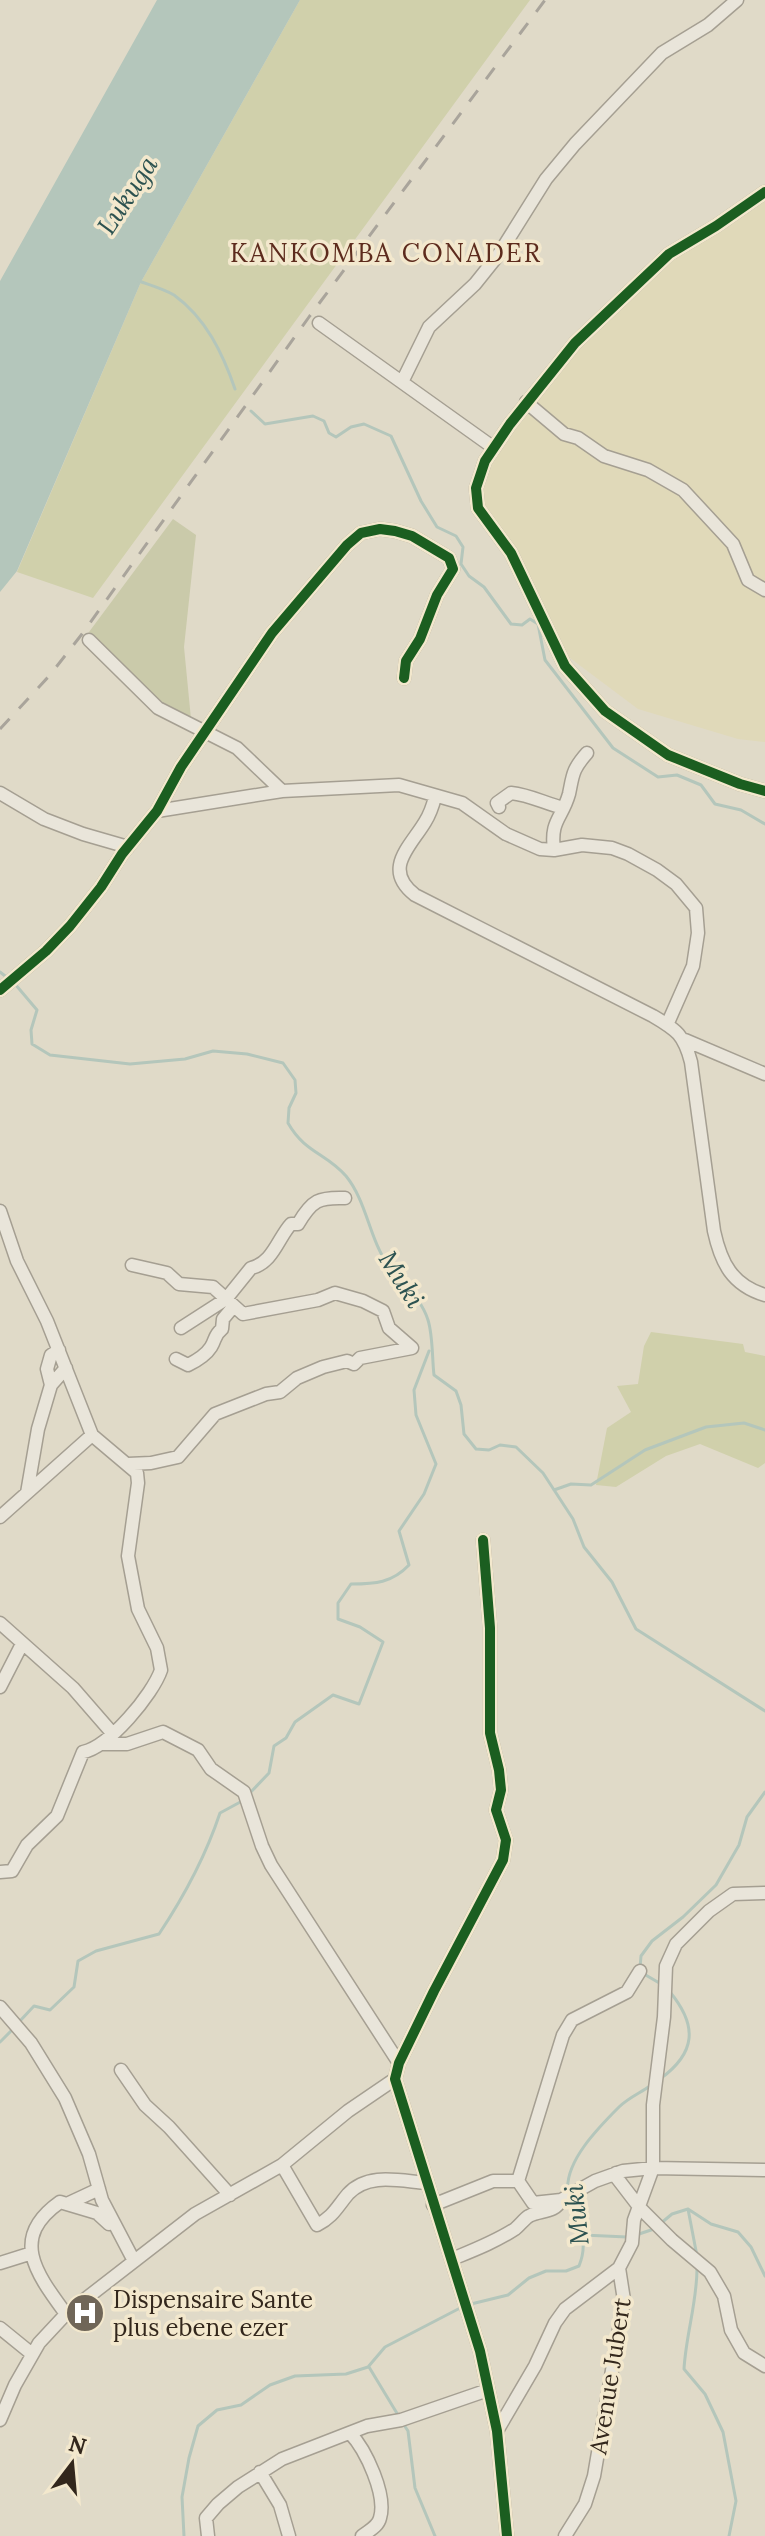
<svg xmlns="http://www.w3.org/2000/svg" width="765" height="2536" viewBox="0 0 765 2536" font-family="Lora,serif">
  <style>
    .farmland { fill: #e0d9b9 }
    .green { fill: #d0d0ab }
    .cemetery { fill: #cacaaa }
    .water { fill: #b4c6bb }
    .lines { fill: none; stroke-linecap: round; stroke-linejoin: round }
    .stream { stroke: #b4c6bb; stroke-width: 3 }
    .street-casing { stroke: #a59f92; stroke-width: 15 }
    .street { stroke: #e9e5da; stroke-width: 12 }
    .rail { stroke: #a9a49b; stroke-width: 3; stroke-dasharray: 14 14; stroke-linecap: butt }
    .cycleway-casing { stroke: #f3e8cd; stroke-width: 15 }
    .cycleway { stroke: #1b5e20; stroke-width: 10 }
    .labels { text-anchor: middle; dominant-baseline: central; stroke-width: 7; stroke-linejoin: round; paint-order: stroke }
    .poi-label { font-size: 24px; fill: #33271c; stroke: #f3e8cd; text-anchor: start }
    .street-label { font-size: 24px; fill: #33271c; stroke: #f3e8cd }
    .water-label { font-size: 26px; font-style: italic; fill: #2c5250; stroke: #f3e8cd }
    .neighbourhood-label { font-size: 26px; letter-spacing: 2px; fill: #5d2b1d; stroke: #f3e8cd }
  </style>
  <rect width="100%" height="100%" fill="#e0dac8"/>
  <path class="farmland" d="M765,197v545l-27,-3 -100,-30 -72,-54 -84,-141 -4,-30 38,-61 39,-52 115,-114z"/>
  <path class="green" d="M300,0h230l-437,598 -76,-26 124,-290z
    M651,1332l92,12 2,8 20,4v107l-7,5 -58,-24 -34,12 -50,31 -20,-2 11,-57 24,-16 -14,-26 21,-2 6,-38z"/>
  <path class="cemetery" d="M173,519l23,16 -12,112 7,72 -37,-19 -65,-68z"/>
  <path class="water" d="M157,0h143l-159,282 -124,289 -17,21v-311z"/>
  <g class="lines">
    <path class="stream" d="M139,281c11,4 25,8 35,14 32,23 49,59 61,94
      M251,411l14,13 48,-8 11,5 5,12 7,4 15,-10 13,-3 27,12 30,65 16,26 19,9 7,11 -2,17 8,12 15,11 27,37 11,1 8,-6 8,5 7,36 68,88 45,29 19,-2 24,10 14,19 26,6 24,14
      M0,972l9,7
      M15,984l22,26 -6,20 1,14 18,11 80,9 55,-5 28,-8 34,3 36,9 12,17 1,13 -7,15 -1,15c17,30 38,30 58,53 21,26 23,62 42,89 13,18 33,32 40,55 5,16 4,38 6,55l22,16 5,14 3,29 12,15 13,1 11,-5 16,2 27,26 30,46 11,28 28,35 24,47 129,82
      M554,1490l17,-6 20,1 54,-35 61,-23 38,-4 21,7
      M249,1794l20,-21 5,-27 12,-8 9,-16 38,-27 26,9 24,-62 -23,-15 -22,-8v-16l13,-19c24,0 41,-1 58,-19l-10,-34 25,-37 12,-30 -20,-49 -2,-25 15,-39
      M640,1968l1,-12 11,-15 31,-24 33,-32 23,-40 8,-28 18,-25
      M644,1974l17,10
      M19,2022l15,-16 16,4 24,-23 4,-26 18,-10 63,-17c26,-39 46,-76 61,-121l24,-13
      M0,2042l14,-14
      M660,2079c36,-26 38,-53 10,-87
      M568,2192c-4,-30 31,-65 51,-85 9,-9 21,-14 31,-21
      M688,2209l9,47
      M660,2224l12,-10 16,-5 23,15 27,8 13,15 14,29
      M639,2234l15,-5
      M583,2235l44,2
      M697,2268c0,35 -11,66 -13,101l21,25 18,38 13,69 -7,35
      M471,2304l37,-9 21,-17 17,-7h20l13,-5c12,-30 -5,-39 -10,-66
      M369,2367l29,48
      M402,2422l6,9 7,57 20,48
      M184,2536l-2,-39 7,-39 9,-32 19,-16 24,-5 29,-20 25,-9 51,-2 22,-7 17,-20 79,-41"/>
    <defs>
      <path id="street" d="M765,192l-49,34 -47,28 -94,89 -65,81 -25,37 -9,27 2,20 33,45 54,113 40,45 63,44 72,29 25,7
        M319,323l175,125
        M402,382l27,-55 46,-43 24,-30 47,-75 29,-35 87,-91 46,-28 29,-25
        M526,402l38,32 14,4 26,18 44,14 35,20 50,54 15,36 17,10
        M89,640l69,68 79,40 45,43
        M0,793l44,26 39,15 45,13
        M435,797c-2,8 -5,17 -10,25 -15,25 -43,47 -10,73l238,121c24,14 31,19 38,46l23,169c7,32 18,54 51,64
        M499,807l-2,-4 14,-10c19,2 33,10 52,15
        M157,811l125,-20 117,-6 63,18 44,31 34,15 14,1 28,-5 30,3 16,6 29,16 19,14 20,24 2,25 -5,33 -26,59
        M554,850c-4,-30 8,-31 15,-56 4,-19 3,-24 18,-41
        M0,990l46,-39 24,-25 31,-39 21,-33 35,-43 24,-44 91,-134 75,-88 14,-12 19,-4 15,2 17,5 37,22 4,11 -16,26 -17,44 -14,22 -2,17
        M685,1040l80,34
        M0,1211l17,50 30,60 45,114 45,38 1,10 -10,73 10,53 19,39 4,22c-8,24 -52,77 -78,82l-26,64 -30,29 -15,26 -12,1
        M181,1328l45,-29 25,-31c22,-5 27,-30 40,-44h7c14,-24 21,-27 47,-26
        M59,1350l-8,5 -4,14 4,16 15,-17
        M176,1359l12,6c8,-4 18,-10 23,-18 5,-8 3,-12 11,-18l1,-10 10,-12
        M128,1464l23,-1 27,-6 37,-43 51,-20 14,-2 17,-14 26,-11 24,-6 7,3 6,-6 52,-10 -23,-20 -6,-17 -20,-10 -28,-8 -17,7 -75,14 -30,-27 -34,-3 -12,-11 -35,-8
        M27,1493l11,-64 13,-44
        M0,1517l92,-82
        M483,1540l7,88v105l9,37 2,20 -5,20 10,30 -3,20 -69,131 -35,72 -4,16 85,272 17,80 10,105
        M0,1623l73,65 40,46
        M0,1687l22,-43
        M102,1744h25l36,-12 35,18 13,19 33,23 18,54 9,19 128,198
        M0,2007l31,36 34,55 24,56 13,46 32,61
        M121,2070l24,35 24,22 61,68
        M282,2165l35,60c16,-8 20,-18 31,-31 20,-22 52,-13 79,-11
        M616,2173l1,5 23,30 32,32 38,32 14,24 7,34 13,23 21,13
        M518,2181l15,22 28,-3 34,-19 28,-10 30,-3 112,2
        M69,2203l30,-14
        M433,2205l60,-24h25l36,-117 9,-29 9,-15 55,-28 13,-21
        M452,2259c22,-9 43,-17 63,-30 5,-4 9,-10 14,-13 12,-6 26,-3 32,-16
        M0,2263l32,-10
        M66,2314c-30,-41 -57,-76 -6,-112l37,11 12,11
        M0,2328l32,26
        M0,2420l15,-35 24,-42 27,-29 129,-100 87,-49 66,-54 47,-32
        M497,2431l38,-65 20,-43 10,-14 54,-41
        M350,2433c16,17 37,62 30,85 -2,9 -12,13 -18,18
        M260,2472l20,33 9,31
        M208,2536l-2,-18 12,-14 20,-17 44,-28 85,-33 34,-6 87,-30
        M565,2536l20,-32 9,-28 30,-176 -5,-32 13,-25 2,-23 19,-52v-63l11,-88 2,-51 10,-22 33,-33 24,-17 32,-1"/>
    </defs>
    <use href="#street" class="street-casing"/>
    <use href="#street" class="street"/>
    <path class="rail" d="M0,729l50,-54 32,-41 227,-317 236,-317"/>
    <defs>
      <path id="cycleway" d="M765,192l-49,34 -47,28 -94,89 -65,81 -25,37 -9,27 2,20 33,45 54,113 40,45 63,44 72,29 25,7
        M0,990l46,-39 24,-25 31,-39 21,-33 35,-43 24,-44 91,-134 75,-88 14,-12 19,-4 15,2 17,5 37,22 4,11 -16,26 -17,44 -14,22 -2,17
        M483,1540l7,88v105l9,37 2,20 -5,20 10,30 -3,20 -69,131 -35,72 -4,16 85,272 17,80 10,105"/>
    </defs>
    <use href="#cycleway" class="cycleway-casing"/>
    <use href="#cycleway" class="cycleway"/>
  </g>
  <defs>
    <symbol id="hospital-disc" viewBox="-11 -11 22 22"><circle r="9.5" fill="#706658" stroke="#f3e8cd"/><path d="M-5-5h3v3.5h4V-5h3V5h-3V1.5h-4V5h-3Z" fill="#fff"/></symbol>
  </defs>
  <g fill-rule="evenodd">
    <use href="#hospital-disc" x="63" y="2291" width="44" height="44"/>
  </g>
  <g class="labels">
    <g class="poi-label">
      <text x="113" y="2299">Dispensaire Sante<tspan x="113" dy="28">plus ebene ezer</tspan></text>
    </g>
    <g class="street-label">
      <text transform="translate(610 2376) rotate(-81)">Avenue Jubert</text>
    </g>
    <g class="water-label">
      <text transform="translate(127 195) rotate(-57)">Lukuga</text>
      <text transform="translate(402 1279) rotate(58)">Muki</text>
      <text transform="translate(576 2215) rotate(-96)">Muki</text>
    </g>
    <g class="neighbourhood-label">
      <text x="386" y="252">KANKOMBA CONADER</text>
    </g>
  </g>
  <g transform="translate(72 2464) rotate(16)" stroke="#f3e8cd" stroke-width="6" paint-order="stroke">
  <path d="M0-6L14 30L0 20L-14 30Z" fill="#33271c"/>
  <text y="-12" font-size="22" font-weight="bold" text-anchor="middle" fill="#33271c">N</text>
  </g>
</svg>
